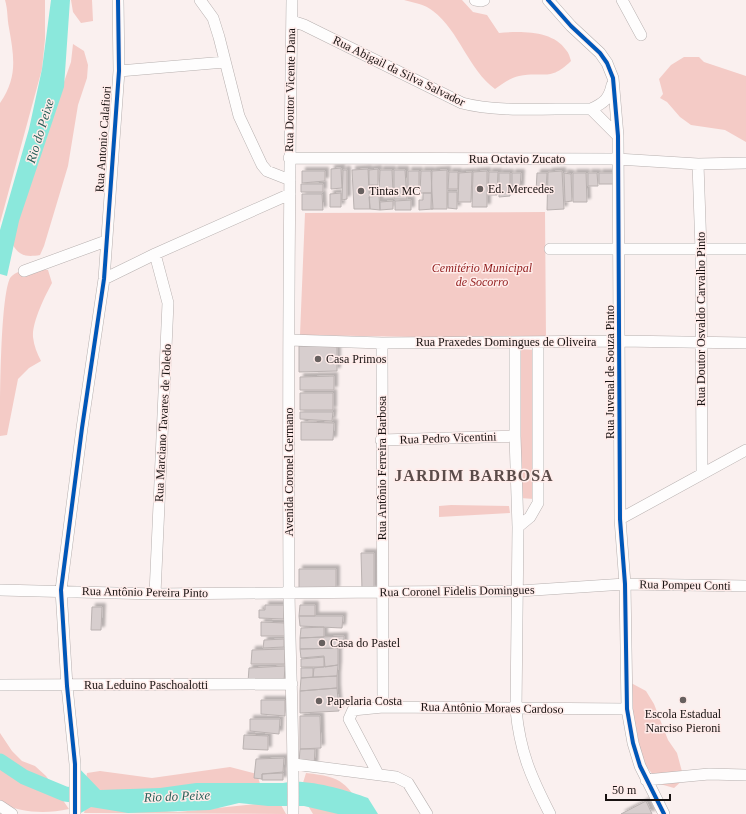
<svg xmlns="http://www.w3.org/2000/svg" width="746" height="814" viewBox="0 0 746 814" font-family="Georgia,serif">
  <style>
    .green { fill: #f4cbc6 }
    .water { fill: #8be8dc }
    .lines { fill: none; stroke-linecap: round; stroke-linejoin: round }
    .river { stroke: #8be8dc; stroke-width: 15 }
    .building { fill: #d7cece; stroke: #bab2b1; filter: url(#shadow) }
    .minor-casing { stroke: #b7b0af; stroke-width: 12 }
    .minor { stroke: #fefdfd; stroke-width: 11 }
    .cycleway-casing { stroke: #ffecea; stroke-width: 6 }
    .cycleway { stroke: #0057b8; stroke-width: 4 }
    .poi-dot { fill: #67605f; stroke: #ffecea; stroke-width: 1.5 }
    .labels { text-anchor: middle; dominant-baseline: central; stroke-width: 3; stroke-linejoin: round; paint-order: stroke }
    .street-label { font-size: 12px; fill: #181211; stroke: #ffecea }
    .poi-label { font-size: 12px; fill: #181211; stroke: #ffecea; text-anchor: start }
    .park-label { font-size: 12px; font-style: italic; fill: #911d1d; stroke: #ffecea }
    .water-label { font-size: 13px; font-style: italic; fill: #276059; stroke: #ffecea }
    .district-label { font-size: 16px; font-weight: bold; letter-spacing: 1px; fill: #5b4c4a; stroke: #ffecea }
  </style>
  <defs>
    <filter id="shadow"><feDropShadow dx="3.5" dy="-3.5" stdDeviation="1" flood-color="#0004"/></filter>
  </defs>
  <rect width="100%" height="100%" fill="#faf0ef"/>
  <path class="green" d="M5,0h40v39l-3,30 -42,154v-120c18,-26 14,-46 9,-75 -2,-10 -1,-18 -4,-28z
    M71,0h21l1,21 -12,2 -8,-11z
    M404,0h58l11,12 14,3 12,18c20,-2 54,-3 67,17 3,3 4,8 5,11 -21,21 -28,10 -52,15 -9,2 -17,8 -24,13 -27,-20 -35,-57 -62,-78 -8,-7 -19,-8 -29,-11z
    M73,44l11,7 4,14 -1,13 -9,27 -10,61 -24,80 -4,9c-18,3 -23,-1 -31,-17l62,-176z
    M684,57h15l5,5 42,14v66l-21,-12 -34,-5 -11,-8 -13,-15 -7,-4 3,-4 -4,-15 12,-14z
    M545,212l1,127 -246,-4 5,-122z
    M34,268l14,2 4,13c-7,13 -20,39 -19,54 1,9 4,16 8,24l-12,7 -11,11 -11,56 -7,1c0,-30 0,-137 10,-158 5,-7 16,-8 24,-10z
    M519,349l16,1 -1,149 -14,-1z
    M451,505l58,1 1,7 -71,4v-11z
    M633,684l13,7 8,13 14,36 9,13 7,26 -10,9 -14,-4 -17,-22 -19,-75z
    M0,733l12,18 10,10 13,5 11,10 23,33c-23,5 -47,4 -69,-6z
    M230,767l27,7 4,13 -171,6 -5,-7 2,-13 13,-2 52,7z
    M306,773c38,4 40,10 60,41h-53l-9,-15 -2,-13z
    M267,803l14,2 5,9 -202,-1 2,-8 92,7z"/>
  <path class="water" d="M51,0h19l-6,87 -45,134 -12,55 -7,-2v-44l29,-101 13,-60z
    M75,764l25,26 60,-2 36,-5h87c24,-5 62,7 85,15l10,16h-40l-34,-8h-36l-29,-3 -29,7 -82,3 -37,-6 -12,7z"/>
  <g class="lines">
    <path class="river" d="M0,761l24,16 41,17 24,3"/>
  </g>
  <path class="building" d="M341,168l1,20 -11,1v-20z
    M368,169l2,40h-16l-2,-39z
    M378,169v16h-9v-15z
    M343,170h4v29l-5,1z
    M380,170h12l1,22h-14z
    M394,170h11l2,29h-13z
    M447,170v39h-16l1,-38z
    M302,171h23v10l-23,2z
    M408,171h11v18h-11z
    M421,171h10l1,22h-12z
    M487,171v36h-15l1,-35z
    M562,171l2,38 -17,1 1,-38z
    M449,172h9v17h-10z
    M472,172l-1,30h-13l1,-29z
    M489,172h9l-1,23h-9z
    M499,173h11v23l-11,1z
    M512,173h9l-1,16h-8z
    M537,173h10l-1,19h-10z
    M564,173l7,1 1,27 -7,1z
    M573,173h13l1,29h-14z
    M588,173h9l1,13h-10z
    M599,173h16v11h-16z
    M301,184h22v8h-22z
    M448,192h9v17l-9,-1z
    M341,193v14h-11v-13z
    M423,193h9l1,16 -14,1v-10h4z
    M302,194h20l1,16h-21z
    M379,196l1,14 -10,-1 -1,-12z
    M411,200v10h-16v-9z
    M393,201v8l-13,1v-8z
    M299,346h38v25l-38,1z
    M334,376v14h-34v-13z
    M300,393h33v17h-33z
    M300,412h33l-1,9 -32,-2z
    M301,422l33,1 -1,17h-32z
    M361,553h13v37h-12z
    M299,569h37v21h-37z
    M265,605h19v14l-25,-1v-8h6z
    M300,605h15v11h-16z
    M92,607h10l-1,23h-10z
    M299,616h44l-1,12 -42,-2z
    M261,622l24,1v13h-24z
    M324,627v10l-24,1 1,-10z
    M344,636v12l-44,1v-11z
    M284,639v8l-21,1 1,-8z
    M338,648v17l-13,2 -1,-11 -23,2 -1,-9z
    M285,649v15h-34l1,-14z
    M324,657v10h-23v-8z
    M338,665l-1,11 -24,1 1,-9z
    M285,666l-1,16h-36l1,-14z
    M301,668h12v9l-12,1z
    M337,676v12l-37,3 1,-13z
    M337,688l2,23 -39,2v-22z
    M261,700h24v16l-24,-2z
    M300,716h20l1,32 -21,1z
    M250,719h30l-1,15 -29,-3z
    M244,735l24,1v14l-25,-1z
    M300,749h15l-1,18 -15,-4z
    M284,758l-1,14 -21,2v5l-8,-1 2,-19z
    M283,773v7h-21v-6z
    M646,801l6,13h-31z"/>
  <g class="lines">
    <defs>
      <path id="minor" d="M200,0l13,18 6,19 20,79 23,49 5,6 23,9
        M292,0c-3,196 -4,393 -3,589 1,75 5,150 4,225
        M475,0l6,1 3,-1
        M548,0l23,26 29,27 7,10 6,15 5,58 2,383 5,65 2,125 6,34 7,23 24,48
        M622,0l19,35
        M292,21l12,4 158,78c36,10 91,5 129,6l27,27
        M119,71l106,-9
        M591,109c13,-6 18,-10 21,-24
        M289,158l328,1 81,5 48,-1
        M698,164l3,86 1,224
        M550,249h196
        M24,271l82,-30
        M104,279l51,-25 135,-60
        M289,340l93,3 238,-2 126,2
        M382,343l1,364
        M515,343v93l3,91 -2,183c4,42 15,67 34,104
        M381,440l134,-4
        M620,519l126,-69
        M518,527l12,-10 8,-14v-160
        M0,590l155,4 228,-2 136,-1 106,-7 121,2
        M155,594l13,-291 -13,-49
        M0,685l292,-1
        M294,764l102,13 12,6 19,31
        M378,774l-29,-55 4,-9 30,-3 244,2
        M646,780l63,-6 37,1
        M0,806l12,8
        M75,814v-50l-8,-78 -6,-96 21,-162 22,-149 15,-208 -1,-71"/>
    </defs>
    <use href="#minor" class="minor-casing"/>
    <use href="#minor" class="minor"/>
    <defs>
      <path id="cycleway" d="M548,0l23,26 29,27 7,10 6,15 5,58 2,383 5,65 2,125 6,34 7,23 24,48
        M75,814v-50l-8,-78 -6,-96 21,-162 22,-149 15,-208 -1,-71"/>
    </defs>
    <use href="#cycleway" class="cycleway-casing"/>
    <use href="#cycleway" class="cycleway"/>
  </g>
  <g class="poi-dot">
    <circle cx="480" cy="189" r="4"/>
    <circle cx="361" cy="191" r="4"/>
    <circle cx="318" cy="359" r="4"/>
    <circle cx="322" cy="643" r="4"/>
    <circle cx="683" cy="700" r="4"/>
    <circle cx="319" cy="701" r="4"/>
  </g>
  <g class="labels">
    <g class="street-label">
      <text transform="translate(399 71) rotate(26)">Rua Abigail da Silva Salvador</text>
      <text transform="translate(290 90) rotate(-89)">Rua Doutor Vicente Dana</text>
      <text transform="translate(103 139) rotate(-86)">Rua Antonio Calafiori</text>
      <text x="517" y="159">Rua Octavio Zucato</text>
      <text transform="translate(701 319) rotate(-90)">Rua Doutor Osvaldo Carvalho Pinto</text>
      <text x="506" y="342">Rua Praxedes Domingues de Oliveira</text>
      <text transform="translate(610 372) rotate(-90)">Rua Juvenal de Souza Pinto</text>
      <text transform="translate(163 423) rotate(-87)">Rua Marciano Tavares de Toledo</text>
      <text transform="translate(448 438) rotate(-2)">Rua Pedro Vicentini</text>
      <text transform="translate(382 468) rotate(-90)">Rua Antônio Ferreira Barbosa</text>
      <text transform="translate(289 472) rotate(-90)">Avenida Coronel Germano</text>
      <text transform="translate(685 585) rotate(1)">Rua Pompeu Conti</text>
      <text transform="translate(457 591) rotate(-1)">Rua Coronel Fidelis Domingues</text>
      <text transform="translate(145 592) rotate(1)">Rua Antônio Pereira Pinto</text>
      <text x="146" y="685">Rua Leduino Paschoalotti</text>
      <text transform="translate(492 708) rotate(1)">Rua Antônio Moraes Cardoso</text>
    </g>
    <g class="poi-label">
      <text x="488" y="189">Ed. Mercedes</text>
      <text x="369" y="191">Tintas MC</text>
      <text x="326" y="359">Casa Primos</text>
      <text x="330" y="643">Casa do Pastel</text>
      <text x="327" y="701">Papelaria Costa</text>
      <text x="683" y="714" text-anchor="middle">Escola Estadual<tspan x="683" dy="14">Narciso Pieroni</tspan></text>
    </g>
    <g class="park-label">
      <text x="482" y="268">Cemitério Municipal<tspan x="482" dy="14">de Socorro</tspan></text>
    </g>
    <g class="water-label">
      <text transform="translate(40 131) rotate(-73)">Rio do Peixe</text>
      <text transform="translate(177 796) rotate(-2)">Rio do Peixe</text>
    </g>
    <g class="district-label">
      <text x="474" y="475">JARDIM BARBOSA</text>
    </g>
  </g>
  <path d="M606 794v6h64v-6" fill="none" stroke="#181211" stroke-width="2"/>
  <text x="612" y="794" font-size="12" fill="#181211" stroke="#ffecea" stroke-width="3" paint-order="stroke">50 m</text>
</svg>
